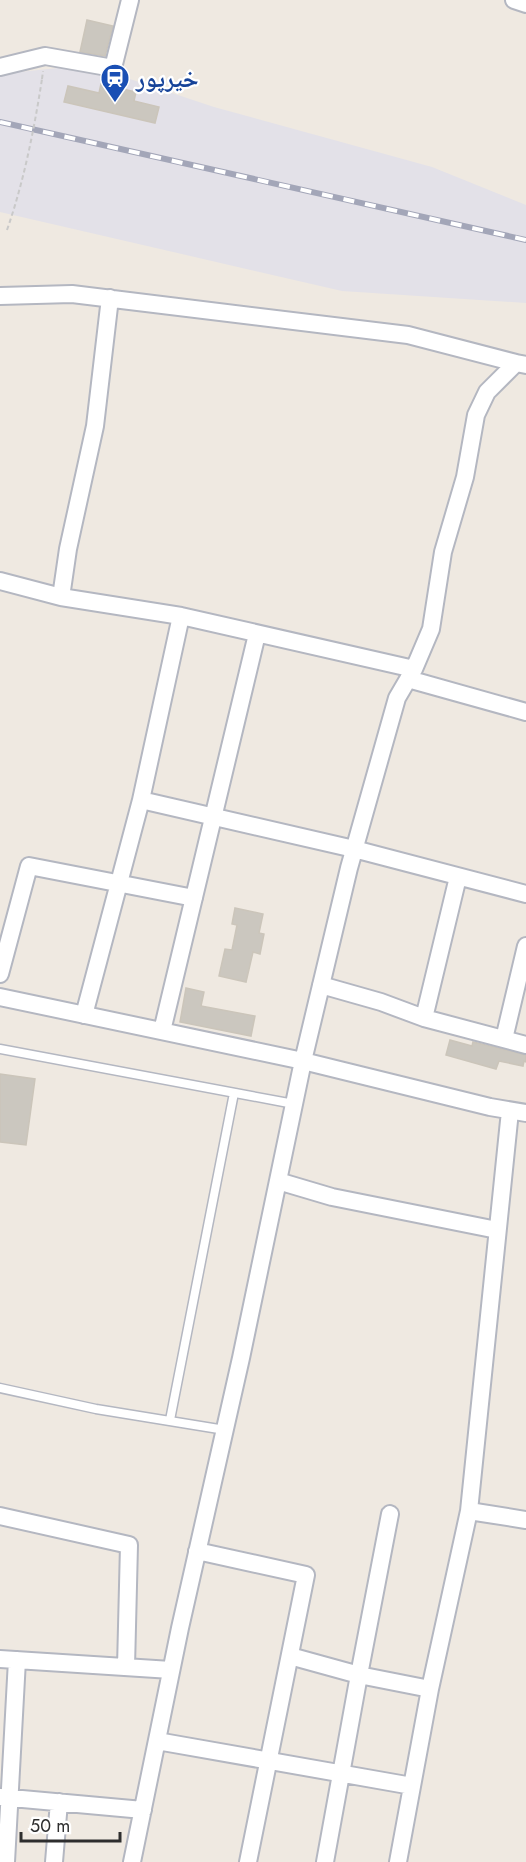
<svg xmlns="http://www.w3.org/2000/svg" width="526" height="1862" viewBox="0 0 526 1862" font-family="Jost,'Noto Naskh Arabic',sans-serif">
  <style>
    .industrial { fill: #e3e1e8 }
    .building { fill: #cbc7bf; stroke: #cbc5ba; stroke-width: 1.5 }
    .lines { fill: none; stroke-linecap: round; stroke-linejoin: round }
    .service-casing { stroke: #b4b7c1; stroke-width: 11 }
    .minor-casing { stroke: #b4b7c1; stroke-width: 20 }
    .path { stroke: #c9c9c9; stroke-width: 2; stroke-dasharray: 4.5 3; stroke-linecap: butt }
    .service { stroke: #fff; stroke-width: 8 }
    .minor { stroke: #fff; stroke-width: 16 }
    .rail-casing { stroke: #a3a6b8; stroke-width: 6 }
    .rail { stroke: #fff; stroke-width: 4; stroke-dasharray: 11; stroke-linecap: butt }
    .path-bridge { stroke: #c9c9c9; stroke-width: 2; stroke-dasharray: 4.5 3; stroke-linecap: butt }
    .labels { text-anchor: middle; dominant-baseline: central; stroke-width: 4.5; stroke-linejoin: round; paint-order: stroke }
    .transit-label { font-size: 24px; font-weight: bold; fill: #164399; stroke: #fff; text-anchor: start }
  </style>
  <rect width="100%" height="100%" fill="#efe9e1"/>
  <path class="industrial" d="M58 68 124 77 214 107 432 167 526 205V303L342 291 0 212V74Z"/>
  <path class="building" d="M87 20 113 26 105 56 80 52Z
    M101 84 136 92 134 101 159 107 155 123 64 102 68 86 99 93Z
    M235 908 263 914 259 933 264 934 260 954 253 952 246 982 219 976 225 949 232 950 237 925 232 924Z
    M186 988 204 992 201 1006 255 1016 251 1036 180 1022Z
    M450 1040 472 1046 473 1042 526 1055V1062L524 1061 523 1066 499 1061 496 1069 446 1055Z
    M0 1074 35 1079 26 1145 0 1142Z"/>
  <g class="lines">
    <g class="service-casing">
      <path id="service" d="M0 1049 294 1104
        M0 1388 96 1409 225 1430
        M170 1420 234 1093"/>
    </g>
    <g class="minor-casing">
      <path id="minor" d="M514 0 526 4
        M0 67 45 56 113 68 130 0
        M0 296 72 294 408 335 516 363
        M110 298 95 426 68 549 61 597 181 616
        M0 581 61 597
        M414 669 181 616 141 800 354 849 526 894
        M408 679 526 712
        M458 877 424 1018 526 1045
        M0 974 29 866 194 898
        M321 985 381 1002 424 1018
        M0 997 303 1061 490 1107 526 1113
        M84 1015 141 800
        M162 1031 257 634
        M504 1039 526 946
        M278 1181 332 1197 497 1230
        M469 1511 510 1111
        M0 1516 129 1545 126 1667
        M197 1551 306 1575 248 1862
        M290 1656 359 1675 390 1514
        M0 1659 171 1670
        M430 1689 469 1511 526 1520
        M157 1741 412 1786
        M0 1797 143 1810
        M6 1862 17 1660
        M54 1862 59 1802
        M132 1862 180 1628 241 1358 303 1061 349 868 397 698 414 669 431 629 443 552 465 477 476 415 487 392 516 363 526 365
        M325 1862 359 1675 430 1689 398 1862"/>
    </g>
    <path class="path" d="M42 79 43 71"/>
    <use href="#service" class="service"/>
    <use href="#minor" class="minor"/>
    <g class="rail-casing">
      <path id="rail" d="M0 122 526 240"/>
    </g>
    <use href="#rail" class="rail"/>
    <path class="path-bridge" d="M7 230C24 181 34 130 42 79"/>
  </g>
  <defs>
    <g id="station-pin" transform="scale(1.5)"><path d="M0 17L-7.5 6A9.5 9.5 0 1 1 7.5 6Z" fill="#1a4fb4" stroke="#fff"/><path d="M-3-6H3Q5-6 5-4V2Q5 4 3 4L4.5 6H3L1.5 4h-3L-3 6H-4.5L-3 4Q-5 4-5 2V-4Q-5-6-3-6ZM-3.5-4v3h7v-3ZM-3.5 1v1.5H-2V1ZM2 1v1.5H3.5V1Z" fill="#fff"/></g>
  </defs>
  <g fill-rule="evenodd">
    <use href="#station-pin" x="115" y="78"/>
  </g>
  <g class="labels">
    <g class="transit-label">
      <text x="136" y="78">خیرپور</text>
    </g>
  </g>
  <path d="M21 1832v9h99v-9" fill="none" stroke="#2e2e2e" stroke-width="3"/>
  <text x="30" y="1832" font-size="18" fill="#2e2e2e" stroke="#ffffff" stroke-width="4.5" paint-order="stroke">50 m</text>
</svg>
